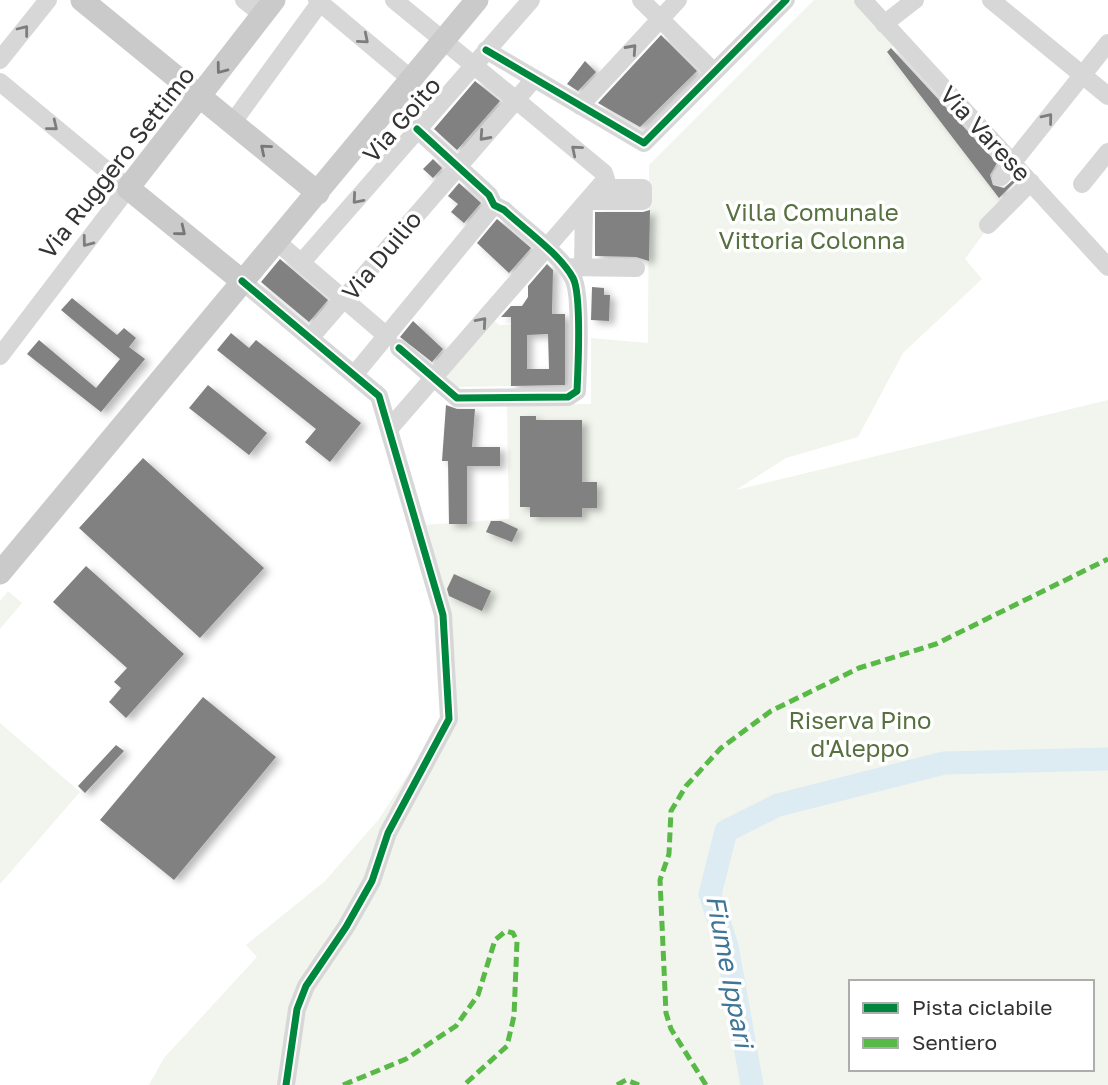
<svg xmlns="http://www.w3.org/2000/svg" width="1108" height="1085" viewBox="0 0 1108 1085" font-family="'Golos Text',sans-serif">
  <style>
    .green { fill: #f1f5ed; fill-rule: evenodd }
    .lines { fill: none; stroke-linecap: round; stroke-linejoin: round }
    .river { stroke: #ddebf3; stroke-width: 23 }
    .building { fill: #818181; fill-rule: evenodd; filter: url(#shadow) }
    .minor { stroke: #d7d7d7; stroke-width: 18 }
    .major { stroke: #cacaca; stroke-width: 23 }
    .quiet { stroke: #58b947; stroke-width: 5; stroke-dasharray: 10 5; stroke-linecap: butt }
    .cycleway-casing { stroke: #fff; stroke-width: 11 }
    .cycleway { stroke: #00873e; stroke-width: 7 }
    .oneway { stroke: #7d7d7d }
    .oneway2 { stroke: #777 }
    .labels { text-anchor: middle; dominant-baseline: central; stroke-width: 7; stroke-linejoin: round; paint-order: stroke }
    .street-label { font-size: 24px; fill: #333; stroke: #fff }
    .park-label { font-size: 24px; fill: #56703f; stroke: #fff }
    .water-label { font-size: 26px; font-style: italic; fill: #3f7597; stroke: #fff }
  </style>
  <defs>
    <filter id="shadow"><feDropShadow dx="5.5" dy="3.5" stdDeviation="3.5" flood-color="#0004"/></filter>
  </defs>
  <rect width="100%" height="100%" fill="#fff"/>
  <path class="green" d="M814 0H853L895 44 887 53 1005 204 965 259 982 279 903 353 858 437 786 458 736 490 1108 400V1085H149L164 1058 257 957 246 945 325 881 379 819 440 725 457 723 451 626 424 525 509 519 507 405 591 404V338L648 343 649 165ZM851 982H1092V1069H851Z
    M493 319 499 325H511V386L456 387 443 376Z
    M8 591 22 603 0 629V601Z
    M0 723 80 792 0 884Z"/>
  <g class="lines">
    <path class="river" d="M752 1085 727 946 710 894 726 831 778 805 944 763 1108 759"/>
  </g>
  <path class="building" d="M661 35 697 71 640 127 598 103Z
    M891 48 997 163 990 175 993 185 1004 188 1013 180 1015 182 999 198 887 52Z
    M585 61 596 72 578 91 567 84Z
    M475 81 500 101 457 150 434 129Z
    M433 159 442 168 433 178 423 169Z
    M459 183 481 203 464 223 451 212 458 204 448 196Z
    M650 210 649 261 636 257 595 256V212H643Z
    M497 219 531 248 509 273 477 243Z
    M280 259 328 300 309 322 261 282Z
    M547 264 553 270 552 314H565V385L511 386V317H501L511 306H522L528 297V286ZM548 334 549 369H527V335Z
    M592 287 604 288V295H610L609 321 591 320Z
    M72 298 117 335 124 328 136 338 129 347 145 359 101 412 27 354 39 340 96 388 120 359 61 310Z
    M413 321 443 349 432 362 400 337Z
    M231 333 249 348 256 340 361 423 330 462 305 442 316 429 217 350Z
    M208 385 267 433 249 455 189 408Z
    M446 405 457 409H475L472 447H500V466H467V524H449L448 461H442Z
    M520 416H536V420H582V482H597V508H582V517H530V507H520Z
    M143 458 264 568 200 638 79 528Z
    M491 521H501L518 529 512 542 486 532Z
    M86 566 184 654 126 718 109 702 121 688 114 682 127 668 53 602Z
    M454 574 491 591 482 611 449 596 447 589Z
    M203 697 276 757 174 880 100 820Z
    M116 745 124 751 85 793 78 786Z"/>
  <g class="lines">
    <path class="minor" d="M244 0 263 15
      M317 0 411 79
      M641 0 714 72
      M863 0 1108 267
      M991 0 1108 96
      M884 24 915 0
      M486 50 644 143 786 0
      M0 60 48 0
      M0 82 128 188 0 356
      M580 106 678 0
      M233 122 322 0
      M1001 177 1108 43
      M1082 184 1108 152
      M587 201H643V188H599
      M988 225 1031 182
      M276 241 388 337
      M301 263 531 0
      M565 267 636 268
      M583 267 584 205
      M242 281 379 396 443 615 449 719 388 833 372 881 346 927 306 986 297 1009 286 1085
      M310 338 516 100 394 0
      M399 348 457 398 568 397 577 391C578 369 582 295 573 278 560 254 524 229 504 210L494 205 489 195 417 129
      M354 375 494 205
      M389 429 606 179 604 173 516 100 534 79"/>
    <path class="major" d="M82 0 318 193
      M242 281 128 188 274 0
      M0 573 477 0"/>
    <path class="quiet" d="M343 1085 406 1059 456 1026 478 995 495 940 506 931 513 933 517 941 514 1016 507 1046 464 1085
      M617 1085 626 1080 639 1085
      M706 1085 671 1029 666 1013 660 880 669 854 671 811 686 786 721 748 771 711 859 668 936 644 1108 559"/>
    <g class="cycleway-casing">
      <path id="cycleway" d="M486 50 644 143 786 0
        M242 281 379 396 443 615 449 719 388 833 372 881 346 927 306 986 297 1009 286 1085
        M399 348 457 398 568 397 577 391C578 369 582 295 573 278 560 254 524 229 504 210L494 205 489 195 417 129"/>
    </g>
    <use href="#cycleway" class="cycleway"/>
  </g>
  <defs><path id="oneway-chevron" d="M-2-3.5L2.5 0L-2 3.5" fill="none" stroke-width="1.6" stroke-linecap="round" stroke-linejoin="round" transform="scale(1.75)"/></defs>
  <g class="oneway">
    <use href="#oneway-chevron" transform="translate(24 30) rotate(-52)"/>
    <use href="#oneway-chevron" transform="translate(364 39) rotate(40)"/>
    <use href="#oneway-chevron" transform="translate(632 49) rotate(-48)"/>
    <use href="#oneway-chevron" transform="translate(1048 118) rotate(-51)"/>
    <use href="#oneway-chevron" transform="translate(53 126) rotate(39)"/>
    <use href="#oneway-chevron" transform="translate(484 136) rotate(132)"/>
    <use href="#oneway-chevron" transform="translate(576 150) rotate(-140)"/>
    <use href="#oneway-chevron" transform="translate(357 199) rotate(131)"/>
    <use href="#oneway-chevron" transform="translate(87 242) rotate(127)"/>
    <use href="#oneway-chevron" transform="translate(482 322) rotate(-49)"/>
  </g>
  <g class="oneway2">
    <use href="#oneway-chevron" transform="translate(221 69) rotate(127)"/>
    <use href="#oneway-chevron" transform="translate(265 149) rotate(-140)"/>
    <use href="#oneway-chevron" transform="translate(181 231) rotate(39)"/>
  </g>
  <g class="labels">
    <g class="street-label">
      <text transform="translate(401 119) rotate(-49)">Via Goito</text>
      <text transform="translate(986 133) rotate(47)">Via Varese</text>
      <text transform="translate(116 162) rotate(-52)">Via Ruggero Settimo</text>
      <text transform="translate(381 255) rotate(-50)">Via Duilio</text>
    </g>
    <g class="park-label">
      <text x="812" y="211">Villa Comunale<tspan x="812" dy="28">Vittoria Colonna</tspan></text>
      <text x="860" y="719">Riserva Pino<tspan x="860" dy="28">d'Aleppo</tspan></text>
    </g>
    <g class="water-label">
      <text transform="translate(730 971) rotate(79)">Fiume Ippari</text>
    </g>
  </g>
  <rect x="849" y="980" width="245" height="91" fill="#ffffff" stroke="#adadad" stroke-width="2"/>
  <rect x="863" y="1003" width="35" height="10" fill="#00873e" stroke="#adadad" stroke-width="2"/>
  <text x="912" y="1015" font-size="21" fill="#333333">Pista ciclabile</text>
  <rect x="863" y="1038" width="35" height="10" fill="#58b947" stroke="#adadad" stroke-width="2"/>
  <text x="912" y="1050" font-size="21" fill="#333333">Sentiero</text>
</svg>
